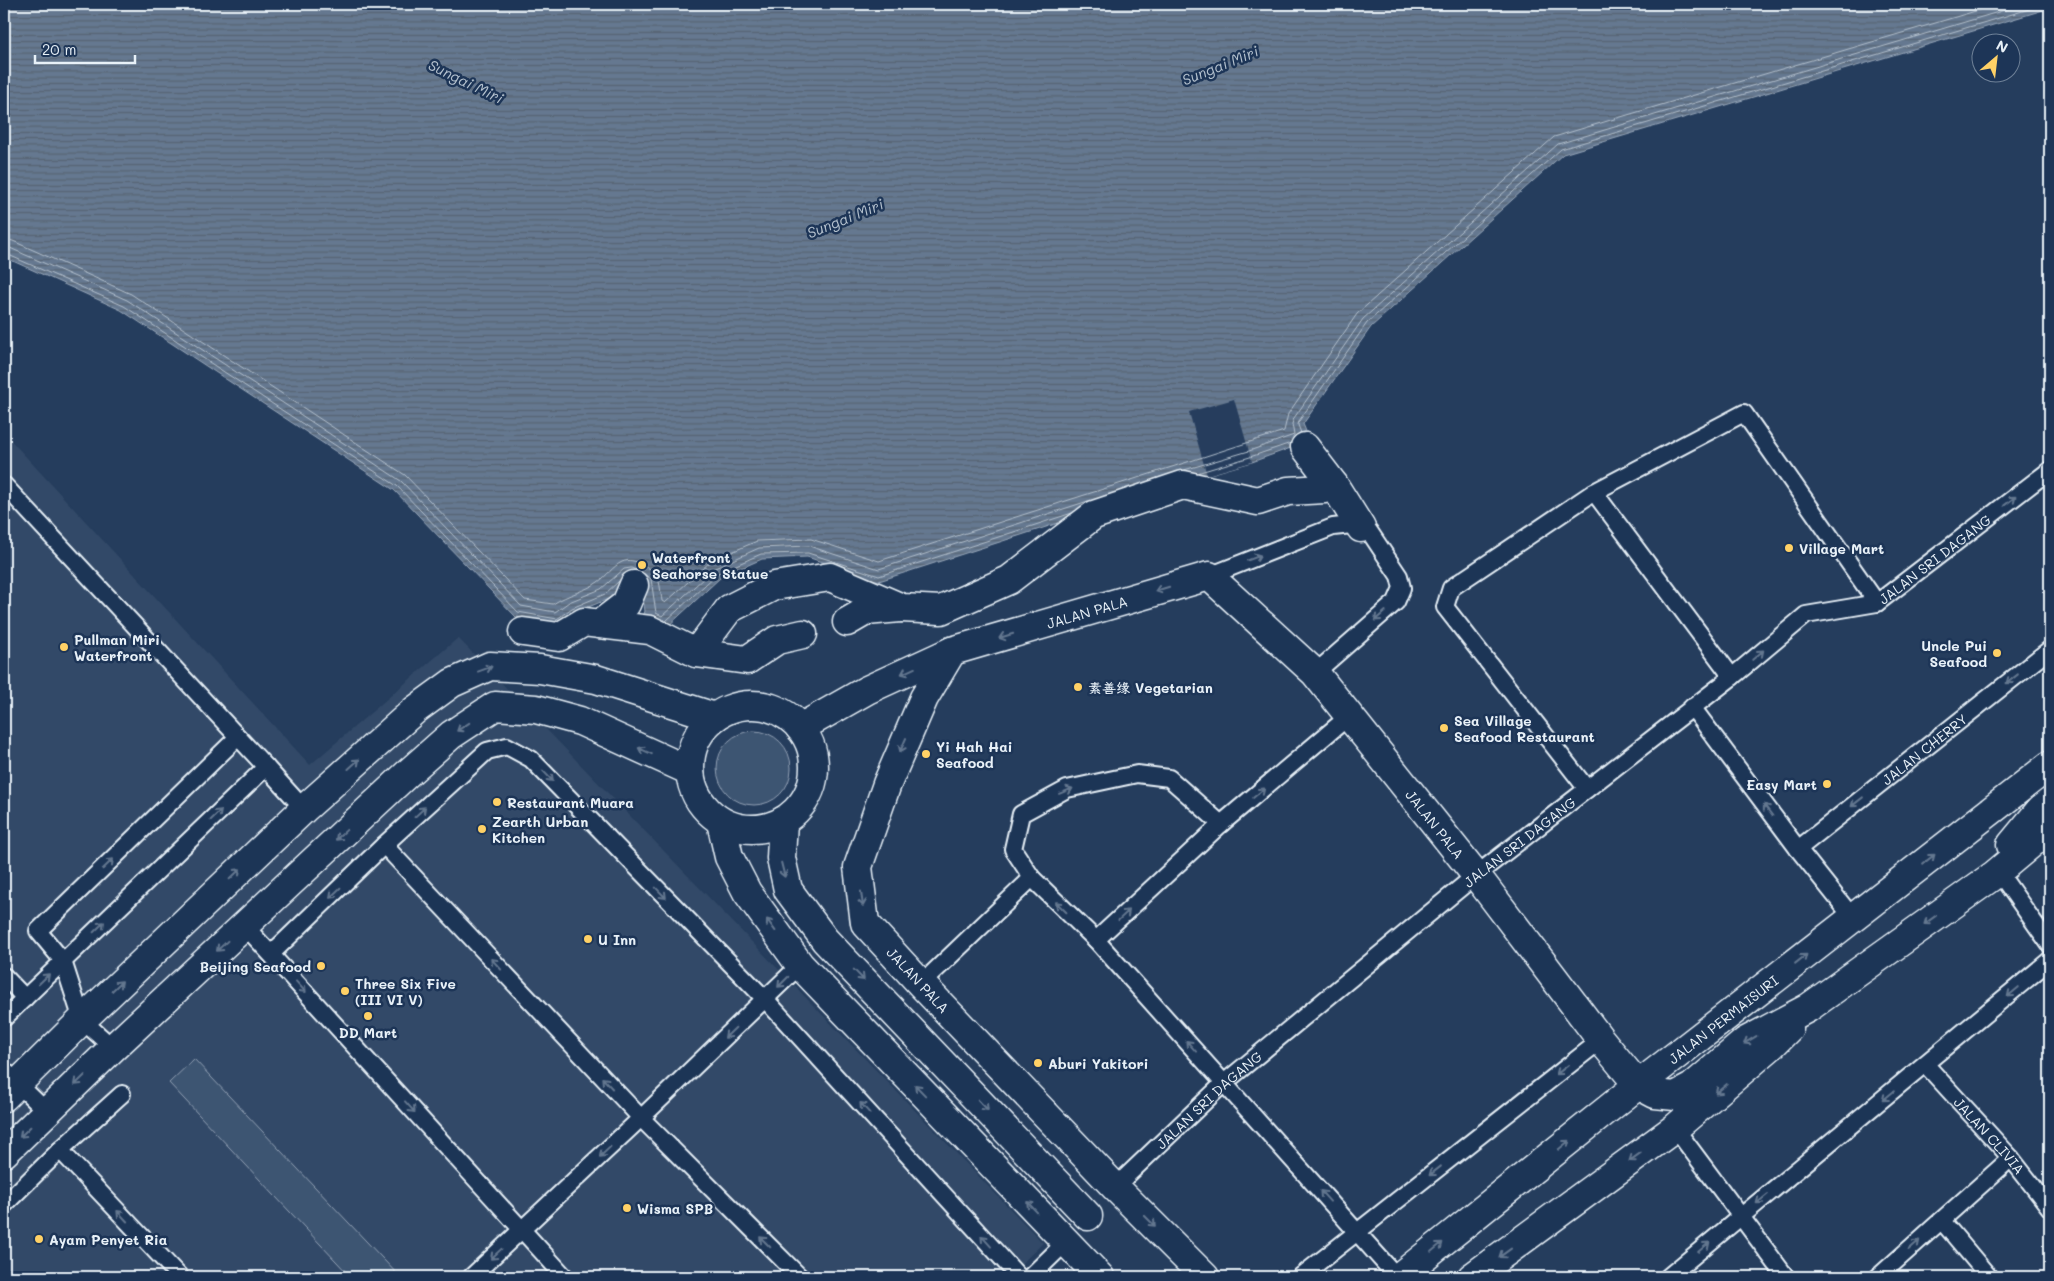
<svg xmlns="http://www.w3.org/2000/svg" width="2054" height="1281" viewBox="0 0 2054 1281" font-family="Mali,'LXGW WenKai TC',sans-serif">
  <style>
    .built { fill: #334a68 }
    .green { fill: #3e5472; stroke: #93a2b5 }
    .water { fill: url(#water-rules); stroke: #99a8ba }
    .pier { fill: #253d5d }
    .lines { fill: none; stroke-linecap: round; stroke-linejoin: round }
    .shore { stroke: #b4c1ce; stroke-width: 1 }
    .lane-casing { stroke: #e8f1f8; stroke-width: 20 }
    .street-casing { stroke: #e8f1f8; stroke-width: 31 }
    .secondary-casing { stroke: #e8f1f8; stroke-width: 31 }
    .lane { stroke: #1d3557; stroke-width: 16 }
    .street { stroke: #1d3557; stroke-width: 28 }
    .secondary { stroke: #1d3557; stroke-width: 28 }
    .oneway { stroke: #64778f }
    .poi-dot { fill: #ffd166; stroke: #1d3557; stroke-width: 2 }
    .labels { text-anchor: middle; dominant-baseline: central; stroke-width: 5; stroke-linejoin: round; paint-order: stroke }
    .poi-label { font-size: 14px; font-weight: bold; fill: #e8f1f8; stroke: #1d3557; text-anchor: start }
    .street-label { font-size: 14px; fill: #e8f1f8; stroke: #1d3557 }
    .water-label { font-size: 15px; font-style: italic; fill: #b4c1ce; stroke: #1d3557 }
  </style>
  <defs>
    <pattern id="water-rules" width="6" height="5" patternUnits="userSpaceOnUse" patternTransform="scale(1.25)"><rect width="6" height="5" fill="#657890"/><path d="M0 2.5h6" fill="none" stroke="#576270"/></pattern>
  </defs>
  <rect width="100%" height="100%" fill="#253d5d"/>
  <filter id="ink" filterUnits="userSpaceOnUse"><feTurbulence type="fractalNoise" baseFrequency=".02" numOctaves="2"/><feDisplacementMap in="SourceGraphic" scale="10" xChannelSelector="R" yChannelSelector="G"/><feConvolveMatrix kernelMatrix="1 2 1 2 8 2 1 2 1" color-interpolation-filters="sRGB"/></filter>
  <g filter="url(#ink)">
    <path class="built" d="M4 433 310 765 458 638 1043 1243 1007 1277H4Z"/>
    <path class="green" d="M717 768a37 37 0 1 1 74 0a37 37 0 1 1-74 0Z
      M194 1059 400 1277H351L169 1083Z"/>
    <path class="water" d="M4 4H2050V8L1563 154 1371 327 1303 424 1310 441 1252 462 1207 475 879 581 807 557 762 559 721 577 666 628 640 624 645 611 641 585 630 579 608 599 574 613 558 624 516 617 394 490 121 310 4 257Z"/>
    <path class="pier" d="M1234 399 1252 462 1207 475 1189 412Z"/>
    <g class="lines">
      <path class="shore" d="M4 239 13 241 131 294 405 475 525 600 553 604C568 594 586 591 598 582 607 576 613 566 622 562 629 559 635 561 641 564 661 573 659 581 662 601L665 603 711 561 757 541 811 539 879 561 1284 431 1288 414 1357 314 1554 137 1999 4
        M4 247 10 248 127 300 401 481 521 606 555 612 569 602 601 589 624 569 631 568 639 571
        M4 253 124 306 397 486 518 612 557 619 572 608 605 594 619 581
        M1301 433 1298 425 1299 421 1367 323 1561 149 2046 4
        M1184 470 1249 451 1294 435 1292 424 1294 418 1363 319 1558 144 2025 4
        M1197 473 1250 457 1291 443
        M640 571 651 579 656 613 662 616 715 568 759 548 809 546 879 569 1088 501
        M666 621 718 573 761 554 808 553 879 576 1072 513"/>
      <g class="lane-casing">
        <g id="lane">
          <path d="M4 485 266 767"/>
          <path d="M1594 492 1732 677"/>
          <path d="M1209 576 1333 527 1352 525 1369 531 1399 576 1402 588 1396 602 1315 673"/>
          <path d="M1692 707 1798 849 1853 918"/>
          <path d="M1349 716 1221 824 1096 940 1397 1277"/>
          <path d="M1587 789 1445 607 1451 588 1594 492 1744 413 1877 603"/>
          <path d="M384 845 487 751 507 746 531 759 765 999 1019 1277"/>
          <path id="s1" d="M1798 849 2050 649"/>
          <path d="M1998 871 2050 945"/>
          <path d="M244 925 565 1277"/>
          <path d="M1096 940 1032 878 1013 849 1021 814 1067 789 1137 774 1169 778 1221 824"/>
          <path d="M271 954 384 845 641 1118 800 1277"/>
          <path d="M4 976 25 998"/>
          <path d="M921 984 1032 878"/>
          <path d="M4 1018 266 767 304 809"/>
          <path d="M113 1048 82 1020 63 961 38 931 238 737"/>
          <path id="s2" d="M1926 1065 2011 1158 2050 1208"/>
          <path d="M4 1070 47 1112"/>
          <path d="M1675 1128 1786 1277"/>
          <path d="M60 1150 122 1094"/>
          <path id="s3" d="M1115 1187 1224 1083 1476 875 1732 677 1806 615 1877 603 2050 470"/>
          <path d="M4 1205 60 1150 180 1277"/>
          <path d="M1942 1221 1989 1277"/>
          <path d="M471 1277 641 1118 800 965"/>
          <path d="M1030 1277 1066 1242"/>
          <path d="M1300 1277 1601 1040"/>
          <path d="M1668 1277 2050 960"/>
          <path d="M1878 1277 2011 1158"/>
        </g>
      </g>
      <g class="street-casing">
        <g id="street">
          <path d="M1305 447 1334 485 1361 528"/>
          <path d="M847 622 866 611 900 608"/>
          <path d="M600 624 626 604 634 585"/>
          <path d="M523 632 559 637 584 622 600 624 650 630 696 653 729 609 774 586 830 577 902 608 941 610 1009 580 1094 515 1183 485 1258 501 1288 491 1325 489 1334 485"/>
          <path d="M696 653 747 660 777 640 803 634"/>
          <circle cx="752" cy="767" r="62"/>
          <path d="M800 728 867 690 952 651"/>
          <path d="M783 821 781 858 788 890 825 940 1088 1216"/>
          <path d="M721 822 729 857 747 892 800 965 1100 1277"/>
          <path d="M4 1097 82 1020 304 809 415 710 452 683 490 666 540 669 596 679 715 717"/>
          <path d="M4 1153 113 1048 407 774 451 735 495 706 536 709 580 721 690 771"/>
          <path id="s4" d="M1205 1277 1115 1187 921 984 865 923 858 867 887 784 924 698 952 651 1209 576 1315 673 1476 875 1601 1040 1638 1085"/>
        </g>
      </g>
      <g class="secondary-casing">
        <g id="secondary">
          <path d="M2011 845 2040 810 2050 802"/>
          <path d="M1638 1085 1655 1094 1675 1096 1692 1087 1746 1041 1808 1008 1994 875 2050 828"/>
          <path id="s5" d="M1399 1277 1638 1085 2050 765"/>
          <path d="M1472 1277 1675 1128 1770 1047 1789 1028"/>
        </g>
      </g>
      <use href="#lane" class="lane"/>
      <use href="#street" class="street"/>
      <use href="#secondary" class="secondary"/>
    </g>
    <defs><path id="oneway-shaft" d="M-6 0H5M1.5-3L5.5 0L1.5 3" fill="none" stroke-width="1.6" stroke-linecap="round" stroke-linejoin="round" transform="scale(1.25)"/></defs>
    <g class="oneway">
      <use href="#oneway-shaft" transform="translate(2010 501) rotate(-38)"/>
      <use href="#oneway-shaft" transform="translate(1254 558) rotate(-21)"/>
      <use href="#oneway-shaft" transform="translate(1162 589) rotate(163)"/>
      <use href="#oneway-shaft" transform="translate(1380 616) rotate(139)"/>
      <use href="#oneway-shaft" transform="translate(1006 636) rotate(163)"/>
      <use href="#oneway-shaft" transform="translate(1758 655) rotate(-40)"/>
      <use href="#oneway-shaft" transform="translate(485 669) rotate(-20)"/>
      <use href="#oneway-shaft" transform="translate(908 671) rotate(156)"/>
      <use href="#oneway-shaft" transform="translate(2012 679) rotate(142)"/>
      <use href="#oneway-shaft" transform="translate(463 727) rotate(147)"/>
      <use href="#oneway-shaft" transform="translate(903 745) rotate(114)"/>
      <use href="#oneway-shaft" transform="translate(645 751) rotate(-155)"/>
      <use href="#oneway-shaft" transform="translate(354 764) rotate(-42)"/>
      <use href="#oneway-shaft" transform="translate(548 776) rotate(46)"/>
      <use href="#oneway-shaft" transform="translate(1066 791) rotate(-22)"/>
      <use href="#oneway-shaft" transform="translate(1259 793) rotate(-40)"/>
      <use href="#oneway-shaft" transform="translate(1857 802) rotate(142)"/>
      <use href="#oneway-shaft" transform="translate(1768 810) rotate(-127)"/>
      <use href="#oneway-shaft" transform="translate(420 812) rotate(-43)"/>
      <use href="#oneway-shaft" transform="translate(216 815) rotate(-44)"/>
      <use href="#oneway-shaft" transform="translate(341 835) rotate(137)"/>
      <use href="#oneway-shaft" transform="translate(1929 859) rotate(-38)"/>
      <use href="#oneway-shaft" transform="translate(108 864) rotate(-44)"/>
      <use href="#oneway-shaft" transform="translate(783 870) rotate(76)"/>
      <use href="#oneway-shaft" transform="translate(235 874) rotate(-44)"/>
      <use href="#oneway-shaft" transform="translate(335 893) rotate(136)"/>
      <use href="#oneway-shaft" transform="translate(661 893) rotate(46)"/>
      <use href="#oneway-shaft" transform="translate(862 899) rotate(82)"/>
      <use href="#oneway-shaft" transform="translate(1061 907) rotate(-136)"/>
      <use href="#oneway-shaft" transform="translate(1124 915) rotate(-43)"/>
      <use href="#oneway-shaft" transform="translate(1930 920) rotate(144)"/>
      <use href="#oneway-shaft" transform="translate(771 925) rotate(-126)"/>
      <use href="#oneway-shaft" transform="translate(99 927) rotate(-44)"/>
      <use href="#oneway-shaft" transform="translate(222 946) rotate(137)"/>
      <use href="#oneway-shaft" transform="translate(1801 959) rotate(-38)"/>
      <use href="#oneway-shaft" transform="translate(496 964) rotate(-133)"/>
      <use href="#oneway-shaft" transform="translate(859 975) rotate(46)"/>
      <use href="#oneway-shaft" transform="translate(44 979) rotate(-44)"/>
      <use href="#oneway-shaft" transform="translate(783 982) rotate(135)"/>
      <use href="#oneway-shaft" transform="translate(117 986) rotate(-44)"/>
      <use href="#oneway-shaft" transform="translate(301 987) rotate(48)"/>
      <use href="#oneway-shaft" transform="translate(2013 992) rotate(140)"/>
      <use href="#oneway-shaft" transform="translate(730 1033) rotate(136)"/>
      <use href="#oneway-shaft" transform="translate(1750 1040) rotate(149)"/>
      <use href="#oneway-shaft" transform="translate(1191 1046) rotate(-132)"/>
      <use href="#oneway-shaft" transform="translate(1562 1070) rotate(142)"/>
      <use href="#oneway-shaft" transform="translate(80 1080) rotate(136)"/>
      <use href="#oneway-shaft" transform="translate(607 1083) rotate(-133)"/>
      <use href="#oneway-shaft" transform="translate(1721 1089) rotate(140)"/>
      <use href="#oneway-shaft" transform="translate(920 1090) rotate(-134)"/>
      <use href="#oneway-shaft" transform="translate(1888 1096) rotate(141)"/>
      <use href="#oneway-shaft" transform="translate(983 1105) rotate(46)"/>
      <use href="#oneway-shaft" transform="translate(410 1107) rotate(48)"/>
      <use href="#oneway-shaft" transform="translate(865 1108) rotate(-132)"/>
      <use href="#oneway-shaft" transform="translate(25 1132) rotate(136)"/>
      <use href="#oneway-shaft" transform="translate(1564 1145) rotate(-39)"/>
      <use href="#oneway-shaft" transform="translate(605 1152) rotate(137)"/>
      <use href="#oneway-shaft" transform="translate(1635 1157) rotate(144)"/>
      <use href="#oneway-shaft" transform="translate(1435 1171) rotate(142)"/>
      <use href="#oneway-shaft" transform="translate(1325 1196) rotate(-132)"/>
      <use href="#oneway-shaft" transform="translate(1762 1199) rotate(141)"/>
      <use href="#oneway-shaft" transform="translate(1032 1207) rotate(-134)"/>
      <use href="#oneway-shaft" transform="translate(122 1216) rotate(-133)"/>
      <use href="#oneway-shaft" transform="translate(1150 1221) rotate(45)"/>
      <use href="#oneway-shaft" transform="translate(986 1241) rotate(-132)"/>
      <use href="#oneway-shaft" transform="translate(765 1242) rotate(-135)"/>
      <use href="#oneway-shaft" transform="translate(1914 1245) rotate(-41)"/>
      <use href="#oneway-shaft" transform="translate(1437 1247) rotate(-39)"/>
      <use href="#oneway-shaft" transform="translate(1704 1247) rotate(-40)"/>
      <use href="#oneway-shaft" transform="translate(1505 1253) rotate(144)"/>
      <use href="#oneway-shaft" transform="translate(496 1254) rotate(137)"/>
    </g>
  </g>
  <g class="poi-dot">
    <circle cx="1789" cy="548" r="5"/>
    <circle cx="642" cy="565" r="5"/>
    <circle cx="64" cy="647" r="5"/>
    <circle cx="1997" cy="653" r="5"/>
    <circle cx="1078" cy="687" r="5"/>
    <circle cx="1444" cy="728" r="5"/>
    <circle cx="926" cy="754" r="5"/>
    <circle cx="1827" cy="784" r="5"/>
    <circle cx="497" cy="802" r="5"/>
    <circle cx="482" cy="829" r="5"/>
    <circle cx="588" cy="939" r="5"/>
    <circle cx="321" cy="966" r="5"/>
    <circle cx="345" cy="991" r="5"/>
    <circle cx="368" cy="1016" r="5"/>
    <circle cx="1038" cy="1063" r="5"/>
    <circle cx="627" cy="1208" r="5"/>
    <circle cx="39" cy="1239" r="5"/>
  </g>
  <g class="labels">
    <g class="poi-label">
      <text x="1799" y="548">Village Mart</text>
      <text x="652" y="557">Waterfront<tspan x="652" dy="16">Seahorse Statue</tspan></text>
      <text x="74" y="639">Pullman Miri<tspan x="74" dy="16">Waterfront</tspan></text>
      <text x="1987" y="645" text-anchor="end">Uncle Pui<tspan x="1987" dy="16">Seafood</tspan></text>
      <text x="1088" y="687">素善缘 Vegetarian</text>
      <text x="1454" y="720">Sea Village<tspan x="1454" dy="16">Seafood Restaurant</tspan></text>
      <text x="936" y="746">Yi Hah Hai<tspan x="936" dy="16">Seafood</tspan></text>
      <text x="1817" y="784" text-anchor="end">Easy Mart</text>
      <text x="507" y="802">Restaurant Muara</text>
      <text x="492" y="821">Zearth Urban<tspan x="492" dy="16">Kitchen</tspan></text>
      <text x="598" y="939">U Inn</text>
      <text x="311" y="966" text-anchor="end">Beijing Seafood</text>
      <text x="355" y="983">Three Six Five<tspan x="355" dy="16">(III VI V)</tspan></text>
      <text x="368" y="1032" text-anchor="middle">DD Mart</text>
      <text x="1048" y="1063">Aburi Yakitori</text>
      <text x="637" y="1208">Wisma SPB</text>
      <text x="49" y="1239">Ayam Penyet Ria</text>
    </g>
    <g class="street-label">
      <text stroke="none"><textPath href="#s3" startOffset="1042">JALAN SRI DAGANG</textPath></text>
      <text stroke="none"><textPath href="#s4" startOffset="924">JALAN PALA</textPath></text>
      <text stroke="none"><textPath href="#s1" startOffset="161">JALAN CHERRY</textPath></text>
      <text stroke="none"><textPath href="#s4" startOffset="1388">JALAN PALA</textPath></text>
      <text stroke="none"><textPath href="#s3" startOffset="532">JALAN SRI DAGANG</textPath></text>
      <text transform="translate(918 980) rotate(47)">JALAN PALA</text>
      <text stroke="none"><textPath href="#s5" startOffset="414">JALAN PERMAISURI</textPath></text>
      <text stroke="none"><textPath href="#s3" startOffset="128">JALAN SRI DAGANG</textPath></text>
      <text stroke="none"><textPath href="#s2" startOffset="95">JALAN CLIVIA</textPath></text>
    </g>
    <g class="water-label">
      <text transform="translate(1220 65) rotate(-22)">Sungai Miri</text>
      <text transform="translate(466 81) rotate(26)">Sungai Miri</text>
      <text transform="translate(845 218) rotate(-22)">Sungai Miri</text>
    </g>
  </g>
  <rect width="2054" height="1281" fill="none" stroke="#1d3557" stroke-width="20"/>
  <rect x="10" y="10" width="2034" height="1261" fill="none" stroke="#e8f1f8" stroke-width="2" filter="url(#ink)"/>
  <g transform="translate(1996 58) rotate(28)"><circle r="24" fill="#1d3557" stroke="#6e8097"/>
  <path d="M0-4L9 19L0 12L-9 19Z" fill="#ffd166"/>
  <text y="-8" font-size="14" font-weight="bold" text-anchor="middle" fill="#e8f1f8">N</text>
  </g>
  <path d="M35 55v8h100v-8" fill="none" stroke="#e8f1f8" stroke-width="2.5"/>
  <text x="42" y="55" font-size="15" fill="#e8f1f8" stroke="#1d3557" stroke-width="4" paint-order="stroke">20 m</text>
</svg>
